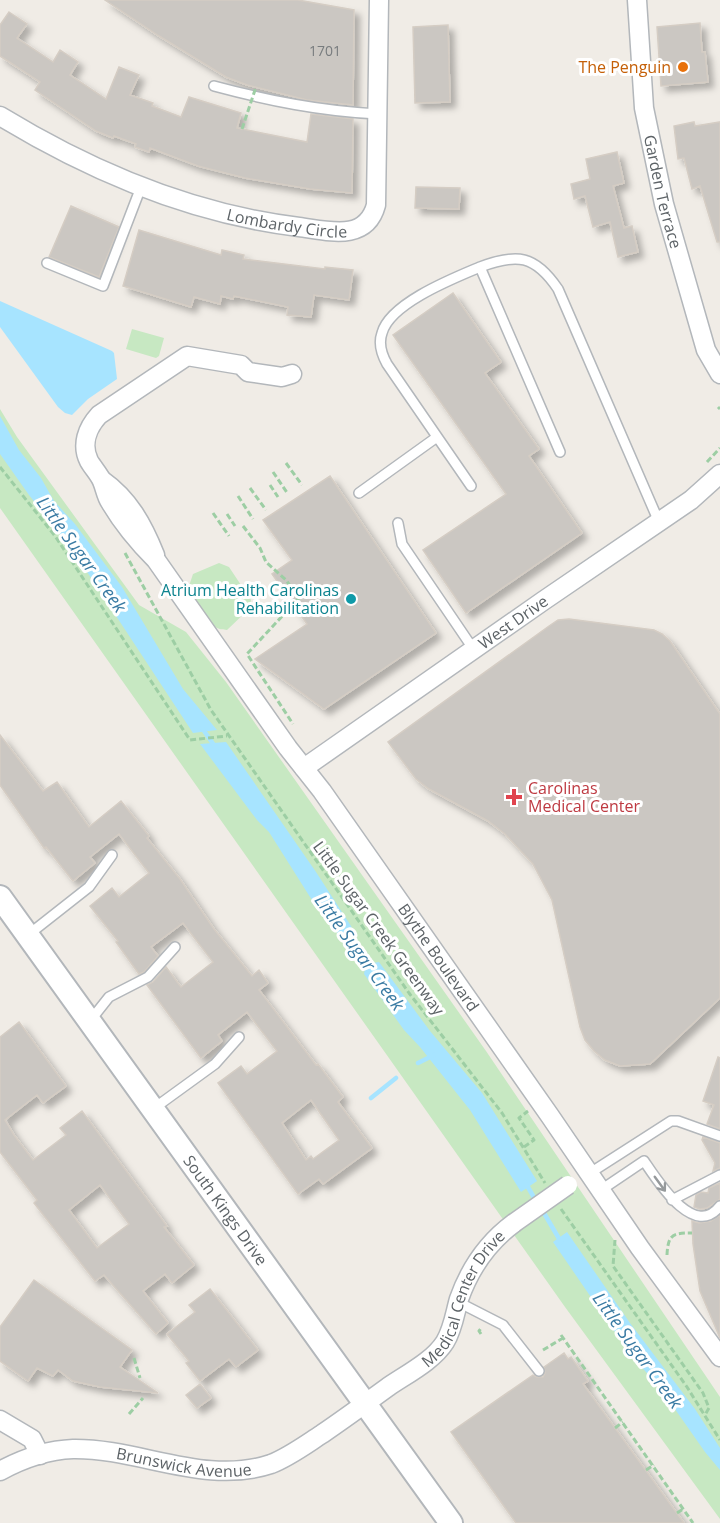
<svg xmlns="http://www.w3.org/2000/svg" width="720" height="1523" viewBox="0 0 720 1523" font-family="'Open Sans',sans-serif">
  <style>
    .green { fill: #c7e8c2 }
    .water { fill: #a7e4ff }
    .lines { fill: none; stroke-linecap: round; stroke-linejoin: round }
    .stream { stroke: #a7e4ff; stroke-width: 4.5 }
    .building { fill: #cbc7c2; stroke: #d5cdc4; stroke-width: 1.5; fill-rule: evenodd; filter: url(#shadow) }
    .service-casing { stroke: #b3b7bb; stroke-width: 12 }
    .minor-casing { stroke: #b3b7bb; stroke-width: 21 }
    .tertiary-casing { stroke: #b3b7bb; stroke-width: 26 }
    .path { stroke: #9dcea4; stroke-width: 3; stroke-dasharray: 6 3; stroke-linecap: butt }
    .service { stroke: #fff; stroke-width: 9 }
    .minor { stroke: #fff; stroke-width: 18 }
    .tertiary { stroke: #fff; stroke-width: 22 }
    .minor-bridge-casing { stroke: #b3b7bb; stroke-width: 21; stroke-linecap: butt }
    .path-bridge { stroke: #9dcea4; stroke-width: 3; stroke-dasharray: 6 3; stroke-linecap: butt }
    .minor-bridge { stroke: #fff; stroke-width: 18 }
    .oneway { stroke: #969a9c }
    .food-dot { fill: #e8710a; stroke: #fff; stroke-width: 2 }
    .culture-dot { fill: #0f9aa8; stroke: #fff; stroke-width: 2 }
    .health-dot { fill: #e0444e; stroke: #fff; stroke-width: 2 }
    .labels { text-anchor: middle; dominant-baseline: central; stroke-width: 6; stroke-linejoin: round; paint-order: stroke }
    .number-label { font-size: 14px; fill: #787c7e }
    .food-label { font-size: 16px; fill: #c56008; stroke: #fff; text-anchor: end }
    .street-label { font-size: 16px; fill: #5d6367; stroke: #fff }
    .culture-label { font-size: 16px; fill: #0d838f; stroke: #fff; text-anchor: end }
    .health-label { font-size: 16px; fill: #be3a42; stroke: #fff; text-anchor: start }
    .water-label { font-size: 18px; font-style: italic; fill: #3a7ba3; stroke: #fff }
  </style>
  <defs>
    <filter id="shadow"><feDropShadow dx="5.5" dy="5.5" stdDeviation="3" flood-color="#0004"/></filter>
  </defs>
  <rect width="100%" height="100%" fill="#f0ece6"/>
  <path class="green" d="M132 329 164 338 159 356 156 358 126 349Z
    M0 409 17 437 139 605 186 632 226 682 486 1051 720 1397V1519L565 1307 0 508Z
    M219 563 229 567 251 600 249 609 227 630C223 629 221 630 217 628 208 622 192 596 189 586L193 574Z"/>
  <path class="water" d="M0 301 112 351 114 353 117 379 88 399 72 415 65 413 58 407 0 327Z
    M0 416 19 450 41 478 54 501 75 524 122 587 183 689 217 730 193 733 74 552 29 495 0 454Z
    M226 742 316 872 351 926 357 942 373 963 379 962 430 1031 482 1093 537 1181 521 1192 470 1110 420 1047 404 1030 364 974 365 969 310 897 269 832 257 820 200 744Z
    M567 1232 630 1323 695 1409 720 1448V1470L705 1452 663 1392 628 1351 553 1242Z"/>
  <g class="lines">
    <path class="stream" d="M202 728 216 748
      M418 1063 434 1055
      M371 1098 396 1078
      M525 1182 536 1201
      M541 1208 561 1242"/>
  </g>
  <path class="building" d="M105 0H298L354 10 353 105 307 100 247 85 226 77 159 36Z
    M9 12 27 24 17 38 53 62 60 50 78 62 70 75 106 99 119 67 139 75 130 95 153 103 152 106 181 117 189 97 241 113 237 128 307 142 311 114 353 119 352 193 310 189 245 178 198 166 150 148 149 152 135 147 136 144 114 136 113 138 96 131 35 90 40 82 0 56V25Z
    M700 23 702 52H705L708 82 661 86 657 27Z
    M448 25 450 102 415 103 413 27Z
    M694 122 695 126 720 122V242H717L700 186 692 189 684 158 678 159 674 126Z
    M617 152 624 183 613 186 624 228 632 226 638 252 618 257 610 222 593 227 585 196 574 199 571 184 590 179 586 159Z
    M416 187 460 188 459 209 415 208Z
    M71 206 119 227 99 277 49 257Z
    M139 230 221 255 222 250 244 255 243 259 325 269V267L353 270 349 300 314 295 311 317 287 315 288 307 234 296 233 299 221 296 220 304 194 297 191 307 123 286Z
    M453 293 501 362 485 373 539 449 529 456 582 533 466 613 423 550 506 494 393 335Z
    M330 476 436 633 324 709 255 659 307 624 272 574 292 560 263 520Z
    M569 619 654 630 662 634 670 641 720 714V998L650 1064 620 1066 605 1060 594 1051 585 1040 580 1027 552 900 533 864 505 834 488 821 429 789 416 779 388 742 549 626 558 620Z
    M0 735 43 791 57 782 89 827 121 801 149 836 147 838 180 879 214 929 252 976 259 970 268 983 259 990 316 1065 318 1064 343 1097 338 1102 372 1148 323 1184 319 1179 298 1194 218 1083 241 1066 247 1074 277 1051 247 1012 218 1035 222 1041 201 1058 147 985 153 982 166 967 181 987 213 962 183 923 151 947 158 956 144 972 139 974 116 942 118 941 90 906 112 888 119 897 149 873 119 834 90 857 95 863 73 881 46 847 44 848 0 785ZM311 1100 339 1140 313 1159 311 1156 306 1160 282 1123Z
    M19 1022 66 1086 43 1103 37 1095 5 1120 14 1135 33 1160 66 1135 60 1128 82 1111 167 1226 164 1227 194 1265 172 1283 165 1274 143 1291 168 1323 156 1334 104 1275 95 1281 34 1203 37 1200 0 1152V1037ZM100 1185 129 1224 97 1248 69 1210Z
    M718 1057 720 1058V1129L707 1124 714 1105 703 1101Z
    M703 1137 720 1143V1168L713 1171 715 1163 702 1140Z
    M720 1183V1199L707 1208 700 1209 694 1207 696 1195 701 1192 708 1193 709 1188Z
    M720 1215V1338L700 1291 693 1244 692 1221 699 1223 711 1221Z
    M34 1280 132 1350 120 1367 158 1393 100 1387 73 1381 58 1370 53 1376 37 1368 28 1381 0 1361V1327Z
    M210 1289 258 1350 236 1367 229 1359 200 1381 186 1363 189 1361 167 1334 195 1312 189 1305Z
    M564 1353 568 1359 571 1357 588 1381 583 1384 684 1523H516L451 1432 533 1375 537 1377H543L545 1373 544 1367Z
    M200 1384 211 1398 197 1408 186 1395Z"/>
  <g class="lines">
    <g class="service-casing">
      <path id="service" d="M214 86C270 101 320 111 378 114
        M47 263 103 286 141 187
        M480 267C517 253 535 255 558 289L659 522
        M471 486 387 364C382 355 378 344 382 333 390 303 454 278 480 267L560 452
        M359 493 437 437
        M398 523 402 544 474 650
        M28 935 89 887 112 855
        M90 1021 109 997 148 977 175 947
        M153 1109 215 1064 239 1037
        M590 1173 671 1121H678L720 1136
        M601 1190 644 1161C657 1180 694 1240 720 1206
        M672 1200 720 1175
        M458 1302 503 1325 539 1371"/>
    </g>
    <g class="minor-casing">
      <g id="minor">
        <path id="s1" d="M637 0 644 108 664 204 706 350 720 374"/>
        <path id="s2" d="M0 116C92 172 191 214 299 227 329 231 366 242 376 205L379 0"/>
        <path id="s3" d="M292 374 282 377 248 372 241 365 187 356 99 415C87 428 81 445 89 461 93 468 99 474 102 481 105 488 106 496 110 502 123 524 138 542 156 560L288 748 322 791 550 1116 640 1248 720 1357"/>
        <path d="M102 480C129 499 143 525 155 555"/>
        <path id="s4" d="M304 768 543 601 691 500 720 474"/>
        <path d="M0 1420 32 1439 40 1455"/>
        <path id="s5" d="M0 1471C22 1459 48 1450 73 1449 139 1448 205 1486 271 1464 289 1457 305 1445 322 1434 344 1419 366 1403 388 1387 407 1374 433 1361 445 1342 453 1329 455 1313 459 1299 470 1268 487 1243 514 1223"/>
      </g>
    </g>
    <g class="tertiary-casing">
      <g id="tertiary">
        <path id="s6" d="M0 897 451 1523"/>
      </g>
    </g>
    <path class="path" d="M718 407 720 409
      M707 462 720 448
      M286 463 302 485
      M0 467 55 536 190 740 227 736
      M273 472 288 494
      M270 485 278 497
      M250 488 266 510
      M238 496 253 519
      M213 513 229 536
      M227 514 235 526
      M243 526 260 548 266 562 286 580 299 598 247 654 293 724
      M125 553 211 710 409 993 502 1113 545 1183
      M524 1147 534 1140 519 1118 528 1111
      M561 1209 687 1387 720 1440
      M615 1240 613 1266 703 1393 709 1408 705 1415
      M667 1255C668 1234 673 1233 692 1233
      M481 1334 479 1331 482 1327
      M561 1335 693 1523
      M543 1350 563 1338
      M134 1358 140 1378
      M129 1414 143 1398
      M615 1428 623 1422
      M646 1470 654 1465
      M677 1513 683 1509"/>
    <use href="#service" class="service"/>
    <use href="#minor" class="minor"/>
    <use href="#tertiary" class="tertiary"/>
    <g class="minor-bridge-casing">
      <path id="minor-bridge" d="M514 1223 568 1185"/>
    </g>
    <path class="path-bridge" d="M242 129 256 87"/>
    <use href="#minor-bridge" class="minor-bridge"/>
  </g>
  <defs><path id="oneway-shaft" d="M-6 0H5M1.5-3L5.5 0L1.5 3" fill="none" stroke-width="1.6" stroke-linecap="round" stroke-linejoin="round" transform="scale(1.5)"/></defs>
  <use class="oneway" href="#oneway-shaft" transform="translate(660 1184) rotate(54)"/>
  <circle class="food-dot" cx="683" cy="67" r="6"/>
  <circle class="culture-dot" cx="351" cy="599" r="6"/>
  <path class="health-dot" d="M511 788h6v6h6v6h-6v6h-6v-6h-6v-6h6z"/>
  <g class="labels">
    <g class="number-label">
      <text x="325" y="50">1701</text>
    </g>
    <g class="food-label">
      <text x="671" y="67">The Penguin</text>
    </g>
    <g class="street-label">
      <text stroke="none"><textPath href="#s1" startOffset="194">Garden Terrace</textPath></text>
      <text stroke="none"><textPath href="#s2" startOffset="309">Lombardy Circle</textPath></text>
      <text stroke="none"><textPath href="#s4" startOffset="255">West Drive</textPath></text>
      <text transform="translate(379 928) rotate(54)">Little Sugar Creek Greenway</text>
      <text stroke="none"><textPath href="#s3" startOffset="874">Blythe Boulevard</textPath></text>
      <text stroke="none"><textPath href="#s6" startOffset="386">South Kings Drive</textPath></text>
      <text stroke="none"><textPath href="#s5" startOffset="538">Medical Center Drive</textPath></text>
      <text stroke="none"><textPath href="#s5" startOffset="189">Brunswick Avenue</textPath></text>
    </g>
    <g class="culture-label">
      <text x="339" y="590">Atrium Health Carolinas<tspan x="339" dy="18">Rehabilitation</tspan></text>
    </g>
    <g class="health-label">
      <text x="528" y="788">Carolinas<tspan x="528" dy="18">Medical Center</tspan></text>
    </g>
    <g class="water-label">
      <text transform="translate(82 554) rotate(54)">Little Sugar Creek</text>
      <text transform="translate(360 952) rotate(54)">Little Sugar Creek</text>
      <text transform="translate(638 1350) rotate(54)">Little Sugar Creek</text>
    </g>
  </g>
</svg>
